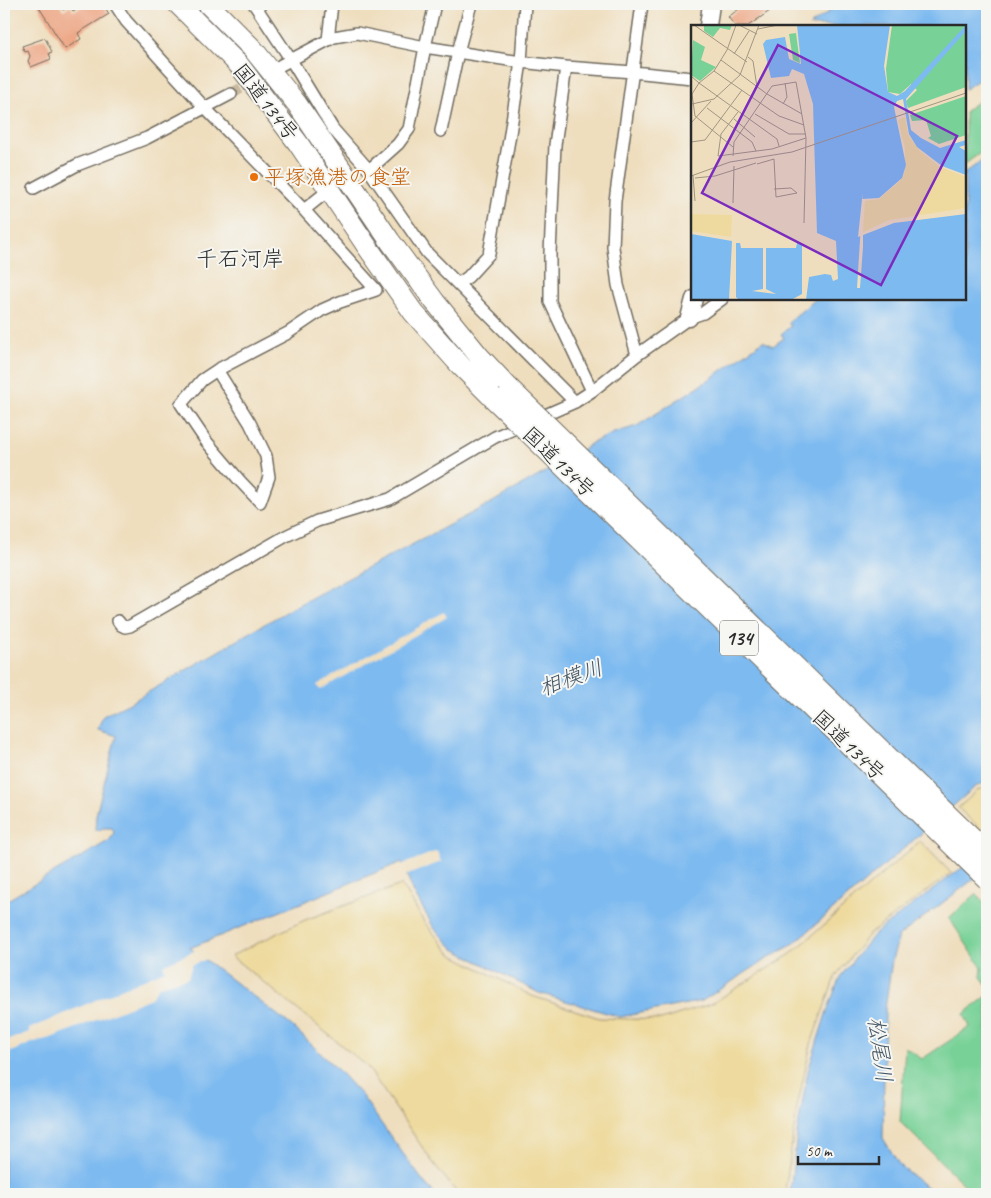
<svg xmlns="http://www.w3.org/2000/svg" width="991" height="1198" viewBox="0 0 991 1198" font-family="Caveat,'Klee One',sans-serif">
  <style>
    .green { fill: #78d197; stroke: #527e61 }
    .sand { fill: #eeda9e; stroke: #8c8264 }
    .water { fill: #7dbaf0; stroke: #54728e }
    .pier { fill: #efdebe }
    .building { fill: #eda684 }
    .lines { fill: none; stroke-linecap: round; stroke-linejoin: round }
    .street-tunnel { stroke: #c8baa1; stroke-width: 11; stroke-dasharray: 11 5.5; stroke-linecap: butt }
    .street-casing { stroke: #706a5e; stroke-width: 14 }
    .secondary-casing { stroke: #706a5e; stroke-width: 19 }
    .highway-casing { stroke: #706a5e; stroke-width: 22 }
    .street { stroke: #fff; stroke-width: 11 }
    .secondary { stroke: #fff; stroke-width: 16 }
    .highway { stroke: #fff; stroke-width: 20 }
    .highway-bridge-casing { stroke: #706a5e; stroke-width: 22; stroke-linecap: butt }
    .highway-bridge { stroke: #fff; stroke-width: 20 }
    .food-dot { fill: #e8710a; stroke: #f6f6f2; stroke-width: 2 }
    .labels { text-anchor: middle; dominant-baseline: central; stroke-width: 4; stroke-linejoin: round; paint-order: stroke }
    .shield { fill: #f6f6f2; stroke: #686867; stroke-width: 1 }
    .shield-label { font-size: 20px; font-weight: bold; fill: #2b2b2b }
    .street-label { font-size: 21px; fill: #2b2b2b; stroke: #f6f6f2 }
    .food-label { font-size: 21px; fill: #c56008; stroke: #f6f6f2; text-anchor: start }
    .neighbourhood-label { font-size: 22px; fill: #2b2b2b; stroke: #f6f6f2 }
    .water-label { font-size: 22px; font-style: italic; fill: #445666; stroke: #f6f6f2 }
    .inset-road { fill: none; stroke: #a19683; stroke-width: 1 }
    .view { fill: #7b2cbf; fill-opacity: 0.15; stroke: #7b2cbf; stroke-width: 2.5 }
    .inset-edge { fill: none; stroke: #2b2b2b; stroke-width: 2.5 }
  </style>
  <rect width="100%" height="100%" fill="#f6f6f2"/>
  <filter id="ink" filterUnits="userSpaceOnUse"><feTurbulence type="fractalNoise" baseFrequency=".02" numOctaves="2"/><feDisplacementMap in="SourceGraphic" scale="10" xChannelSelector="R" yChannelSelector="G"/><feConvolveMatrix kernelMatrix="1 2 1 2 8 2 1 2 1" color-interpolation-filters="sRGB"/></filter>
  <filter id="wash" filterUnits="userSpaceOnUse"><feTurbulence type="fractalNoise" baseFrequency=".0096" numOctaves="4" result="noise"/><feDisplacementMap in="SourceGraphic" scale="20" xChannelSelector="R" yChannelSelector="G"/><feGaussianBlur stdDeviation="1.12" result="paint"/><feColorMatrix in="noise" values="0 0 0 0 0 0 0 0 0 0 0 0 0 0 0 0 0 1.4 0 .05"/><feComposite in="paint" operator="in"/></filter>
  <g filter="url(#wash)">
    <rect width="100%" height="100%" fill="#efdebe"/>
    <path class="green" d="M987 95V148L965 164V111Z
      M976 894 987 905V985L981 977 982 968 949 918Z
      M987 996V1194H974L900 1122 905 1047 922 1059 970 1027 964 1014Z"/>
    <path class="sand" d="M987 787V835L958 808 978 790Z
      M920 841 951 873 868 935 835 977 811 1044 797 1107 785 1191V1194H458L431 1160 366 1065 231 956 305 920 401 885 405 889 424 922 451 954 532 996 599 1018 661 1020 711 1004 791 954Z"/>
    <path class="water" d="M840 4H987V74L965 89V26H809Z
      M987 157V782L975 787 792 945 765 960 702 1001 620 1017 539 993 454 949 434 928 413 891 402 862 190 948 292 1026 336 1068 362 1096 383 1126 423 1181 435 1194H4V902L110 840 114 832 112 828H104L95 831 96 815 116 736 98 730 103 716 128 704 292 608 489 504 572 457 592 443 614 433 637 426 710 379 763 341 773 346 784 338 781 334 791 326 788 322 816 299H965V173Z
      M987 849V869L899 936 892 960 885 1009 883 1138 900 1166 936 1194H790L797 1133 808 1071 826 1014 840 977 874 934Z"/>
    <path class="pier" d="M444 612 447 617 320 690 317 685Z
      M437 851 441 862 405 876 401 865Z
      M196 950 207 959 192 965 188 978 159 986 151 998 51 1038 34 1042 4 1055V1042L29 1032V1029L165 970 163 965Z"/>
    <g id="blocks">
      <path class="building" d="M37 4H59L63 10 71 6 73 11 87 4H103L109 14 78 33 81 39 65 49Z
        M746 4H780L748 26H735L728 17Z
        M45 38 52 52 49 53 51 59 31 67 28 61 30 56 28 51 25 52 22 46Z"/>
    </g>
  </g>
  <g filter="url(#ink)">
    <use href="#blocks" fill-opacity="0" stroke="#706a5e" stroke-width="1"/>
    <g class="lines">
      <path class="street-tunnel" d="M231 94 275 69"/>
      <g class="street-casing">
        <path id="street" d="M115 4 126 21 204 107 304 210 329 190
          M254 4 291 60 333 129 369 170 427 253 575 402
          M328 40 332 4
          M281 65 334 37 357 33 425 47 521 62 566 67 633 72 692 78
          M566 67 555 145 550 253V302L592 391
          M441 131 458 52 471 4
          M369 170 398 144 409 129 425 47 435 4
          M34 188 77 165 147 138 231 94
          M458 284 468 277 489 254 509 140 521 62 525 4
          M637 355 618 285 613 247 615 201 642 4
          M217 370 250 423 266 456 269 477 260 502 240 481 206 441 181 404 202 380 217 370 288 333 322 310 340 302 376 290 304 210
          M118 621 121 625 125 627 130 626 286 536 317 521 390 499 495 437 575 402 592 391 637 355 689 318 703 313 722 299"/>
      </g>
      <g class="secondary-casing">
        <path id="secondary" d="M708 26 711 4
          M689 318 694 299"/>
      </g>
      <g class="highway-casing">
        <path id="highway" d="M178 4 239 65 298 143 366 245 413 312 461 366 492 397
          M208 4 253 49 297 104 390 241 435 302 479 356 510 389"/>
      </g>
      <use href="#street" class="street"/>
      <use href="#secondary" class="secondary"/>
      <use href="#highway" class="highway"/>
      <g class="highway-bridge-casing">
        <path id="highway-bridge" d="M510 389 987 853
          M492 397 987 879"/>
      </g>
      <use href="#highway-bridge" class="highway-bridge"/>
    </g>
  </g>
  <circle class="food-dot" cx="254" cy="177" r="5"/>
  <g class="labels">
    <rect class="shield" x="720" y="620.5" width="38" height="35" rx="4"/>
    <g class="shield-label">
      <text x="739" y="638">134</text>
    </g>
    <g class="street-label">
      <text transform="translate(266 102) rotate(52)">国道134号</text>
      <text transform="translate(559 462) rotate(44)">国道134号</text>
      <text transform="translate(849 745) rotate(44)">国道134号</text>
    </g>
    <g class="food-label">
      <text x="264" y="177">平塚漁港の食堂</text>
    </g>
    <g class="neighbourhood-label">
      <text x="240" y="259">千石河岸</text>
    </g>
    <g class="water-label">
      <text transform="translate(571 678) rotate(-20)">相模川</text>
      <text transform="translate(880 1050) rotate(82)">松尾川</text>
    </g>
  </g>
  <g transform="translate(691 25)">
    <rect width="275" height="275" fill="#efdebe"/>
    <path d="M13 0H41L39 5 29 3 22 12 13 6ZM201 0H275V62L217 83 215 76 226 65 220 59 209 69 197 67 195 44ZM105 8 109 38 102 35 98 9ZM2 15 14 22 10 35 25 42 9 56 0 50ZM275 71V110L248 119 237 113 240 111 235 95 221 96 219 90Z" fill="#78d197"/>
    <path d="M214 92 217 110 229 126 249 142 275 152V183L198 195 172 207 174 176 188 174 209 156 214 147V123L207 95ZM0 189 41 190 40 212 0 206Z" fill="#eeda9e"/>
    <path d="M106 0H199L193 41 197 67 206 71 214 66 275 0V6L215 74 220 105 230 113 249 123 275 115V120L268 122 275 126V150L251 141 226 122 218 109 212 74 206 76 203 82 215 140 211 153 188 173 171 174 167 212 203 198 275 189V275H115L118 252 134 249 140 250 142 256 147 254 145 216 126 208 122 79 113 49 101 44 98 51 80 53 72 19 75 15 94 12 98 34 110 39ZM0 209 41 216 38 275H0ZM45 218H49L50 223H72V264L61 266 85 269 75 264V223H105L106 218H111V269L100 275H48L45 272Z" fill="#7dbaf0"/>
    <path d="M172 168V222L169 263H166Z" fill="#efdebe"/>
    <path class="inset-road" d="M3 0 56 37M48 0 66 9M67 4 87 0M43 29 58 6M57 32 62 36 66 62M30 35 76 69 111 89M23 46 88 91 113 100M0 51 8 58 23 46 36 25 45 0M1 79 23 74 49 50 68 0M92 79 96 72 94 58M16 83 61 117 65 126M47 87 30 109 27 131 81 124 115 113M64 89 98 109H115M43 94 64 112M0 98 20 76M0 117 14 115 51 65M42 122 4 91 1 69 8 58 86 114 88 121M42 131 43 117 81 61 105 57 115 113 113 198M66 139 83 134 85 172 106 168M2 150 4 176M0 151 39 137 101 127 275 68M4 153 24 151 65 138M83 164 100 163 106 168M42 178 43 141"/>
    <path class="view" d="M87 20 266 111 190 260 11 168Z"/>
    <rect width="275" height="275" class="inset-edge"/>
  </g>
  <rect width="991" height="1198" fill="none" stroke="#f6f6f2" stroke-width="20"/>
  <path d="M798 1156v8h81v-8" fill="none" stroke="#2b2b2b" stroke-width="2.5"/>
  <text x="806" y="1156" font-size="15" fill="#2b2b2b" stroke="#f6f6f2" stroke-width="4" paint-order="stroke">50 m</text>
</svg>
